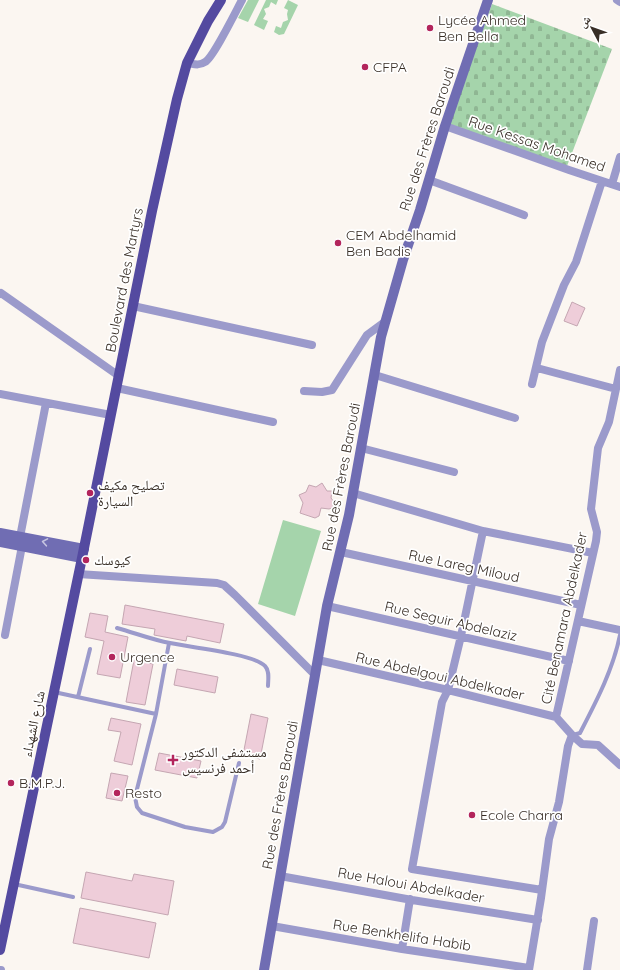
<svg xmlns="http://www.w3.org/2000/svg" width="620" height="970" viewBox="0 0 620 970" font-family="Quicksand,'Noto Naskh Arabic',sans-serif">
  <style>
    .green { fill: #a5d4ab }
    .cemetery { fill: url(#cemetery-stones) }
    .building { fill: #eecdd9; stroke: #c5a6b2 }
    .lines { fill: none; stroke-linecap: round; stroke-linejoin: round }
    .lane { stroke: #9b9acb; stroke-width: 4 }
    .street { stroke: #9b9acb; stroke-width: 8 }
    .secondary { stroke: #706db3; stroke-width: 10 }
    .primary { stroke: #544aa0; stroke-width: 10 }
    .oneway { stroke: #c6c5e1 }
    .poi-dot { fill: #b3255c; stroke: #fff; stroke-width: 1.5 }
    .labels { text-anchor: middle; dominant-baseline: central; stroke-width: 3.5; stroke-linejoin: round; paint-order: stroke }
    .poi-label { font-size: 14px; fill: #382e26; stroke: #fff; text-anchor: start }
    .street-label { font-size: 14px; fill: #382e26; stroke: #fff }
  </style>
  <defs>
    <pattern id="cemetery-stones" width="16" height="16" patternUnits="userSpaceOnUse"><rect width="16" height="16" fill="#a5d4ab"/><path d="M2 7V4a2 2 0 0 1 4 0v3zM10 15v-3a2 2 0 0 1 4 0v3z" fill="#8fb693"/></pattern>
  </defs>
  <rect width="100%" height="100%" fill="#fbf6f1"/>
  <path class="green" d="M248 0H259L248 22 238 18Z
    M266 0H278L276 5 271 2 269 7 264 9 266 14 263 19 268 21 264 30 254 25Z
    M288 0 298 5 284 34 279 35 274 32 276 26 281 28 283 22 288 20 287 14 288 10 284 8Z
    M283 520 321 531 295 616 258 604Z"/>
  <path class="cemetery" d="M492 4 612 49 567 166 449 124Z"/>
  <path class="building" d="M572 302 585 308 577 326 564 321Z
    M322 483 327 491H332L331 498 334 502 332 508 329 509 321 508 319 516 315 518 300 513 303 503 299 495 306 492 309 485 316 487Z
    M125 605 224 624 220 643 187 636 186 641 154 635 155 629 122 624Z
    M90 613 108 616 105 632 128 637 120 678 97 674 104 641 85 637Z
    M134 660 153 664 145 705 126 702Z
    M177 669 218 677 215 693 174 685Z
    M251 714 268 718 260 759 243 755Z
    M111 718 141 724 132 765 114 761 121 732 108 730Z
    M159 753 201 761 197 778 155 770Z
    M111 773 128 776 122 801 106 798Z
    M86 872 132 881 134 874 174 881 168 915 81 898Z
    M80 908 156 923 149 958 73 943Z"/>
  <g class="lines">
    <path class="lane" d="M117 628C135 633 153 640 170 643 189 647 254 654 265 666 270 671 268 680 268 686
      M169 643 156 714 135 797 137 807 142 813 185 827 213 832 222 827 225 822 239 763
      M54 692 156 714
      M78 697 90 649
      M573 735 580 733C596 702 613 670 620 635
      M14 884 73 897"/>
    <path class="street" d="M617 0 620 2
      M187 63C194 64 199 66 205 62 213 58 236 11 242 0
      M445 126 569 170 620 187
      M429 180 524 215
      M612 184 620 157
      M0 294 1 293 119 376
      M133 306 312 345
      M537 368 616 389
      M375 375 515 418
      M532 384 542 342 564 285 576 262 602 181
      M117 388 273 422
      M304 391 322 392 332 390 367 335 386 321
      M0 394 111 415
      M361 448 454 472
      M353 493 483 531 593 553
      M483 531 461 636 448 690 442 702 412 869 542 890
      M341 552 581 605
      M78 574 217 583 224 585 235 595 315 675
      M327 606 569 661
      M578 621 620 630
      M5 635 22 546 20 537 46 403
      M318 660 448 690 556 717 572 735 568 746 559 802 549 839 541 898 529 970
      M556 717 596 541 597 532 591 509 598 448 609 422 620 370
      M572 735 582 744 598 745 620 765
      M280 876 412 900 538 920
      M272 926 402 949 529 968
      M402 949 410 899
      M0 970H1
      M587 970 594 921"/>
    <path class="secondary" d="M0 533 84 549
      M0 542 82 558
      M264 970 327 606 349 515 381 337 403 260 420 210 445 126 488 0"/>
    <path class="primary" d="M0 950 82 558 152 211 177 99 187 63 208 21 221 0"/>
  </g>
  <defs><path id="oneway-chevron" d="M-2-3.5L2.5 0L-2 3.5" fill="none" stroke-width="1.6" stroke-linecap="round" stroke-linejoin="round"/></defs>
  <use class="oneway" href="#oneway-chevron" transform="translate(45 542) rotate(-170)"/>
  <g class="poi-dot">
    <circle cx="430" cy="28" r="4"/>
    <circle cx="365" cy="67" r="4"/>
    <circle cx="338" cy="243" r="4"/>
    <circle cx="90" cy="493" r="4"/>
    <circle cx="86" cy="560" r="4"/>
    <circle cx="112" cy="657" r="4"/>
    <path d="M171 754h4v4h4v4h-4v4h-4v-4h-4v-4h4z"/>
    <circle cx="11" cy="783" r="4"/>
    <circle cx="117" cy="793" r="4"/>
    <circle cx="472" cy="815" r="4"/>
  </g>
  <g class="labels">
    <g class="poi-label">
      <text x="438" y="20">Lycée Ahmed<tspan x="438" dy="16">Ben Bella</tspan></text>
      <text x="373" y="67">CFPA</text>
      <text x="346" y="235">CEM Abdelhamid<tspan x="346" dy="16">Ben Badis</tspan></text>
      <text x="98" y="485">تصليح مكيف<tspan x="98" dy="16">السيارة</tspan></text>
      <text x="94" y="560">كيوسك</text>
      <text x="120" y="657">Urgence</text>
      <text x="182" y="752">مستشفى الدكتور<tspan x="182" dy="16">أحمد فرنسيس</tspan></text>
      <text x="19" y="783">B.M.P.J.</text>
      <text x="125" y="793">Resto</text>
      <text x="480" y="815">Ecole Charra</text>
    </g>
    <g class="street-label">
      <text transform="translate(427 139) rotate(-72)">Rue des Frères Baroudi</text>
      <text transform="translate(537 144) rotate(19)">Rue Kessas Mohamed</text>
      <text transform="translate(124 280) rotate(-79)">Boulevard des Martyrs</text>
      <text transform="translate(341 477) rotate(-79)">Rue des Frères Baroudi</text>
      <text transform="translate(464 566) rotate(12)">Rue Lareg Miloud</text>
      <text transform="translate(564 618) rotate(-78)">Cité Benamara Abdelkader</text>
      <text transform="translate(451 621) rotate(13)">Rue Seguir Abdelaziz</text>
      <text transform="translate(440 676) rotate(13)">Rue Abdelgoui Abdelkader</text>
      <text transform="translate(33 724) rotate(-78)">شارع الشهداء</text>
      <text transform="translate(280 795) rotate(-80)">Rue des Frères Baroudi</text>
      <text transform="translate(411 885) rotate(10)">Rue Haloui Abdelkader</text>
      <text transform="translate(402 935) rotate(9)">Rue Benkhelifa Habib</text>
    </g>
  </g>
  <g transform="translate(592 28) rotate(311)" stroke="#ffffff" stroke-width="3" paint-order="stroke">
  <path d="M0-3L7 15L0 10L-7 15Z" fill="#382e26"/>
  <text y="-6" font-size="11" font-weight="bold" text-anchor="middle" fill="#382e26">ش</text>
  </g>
</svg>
